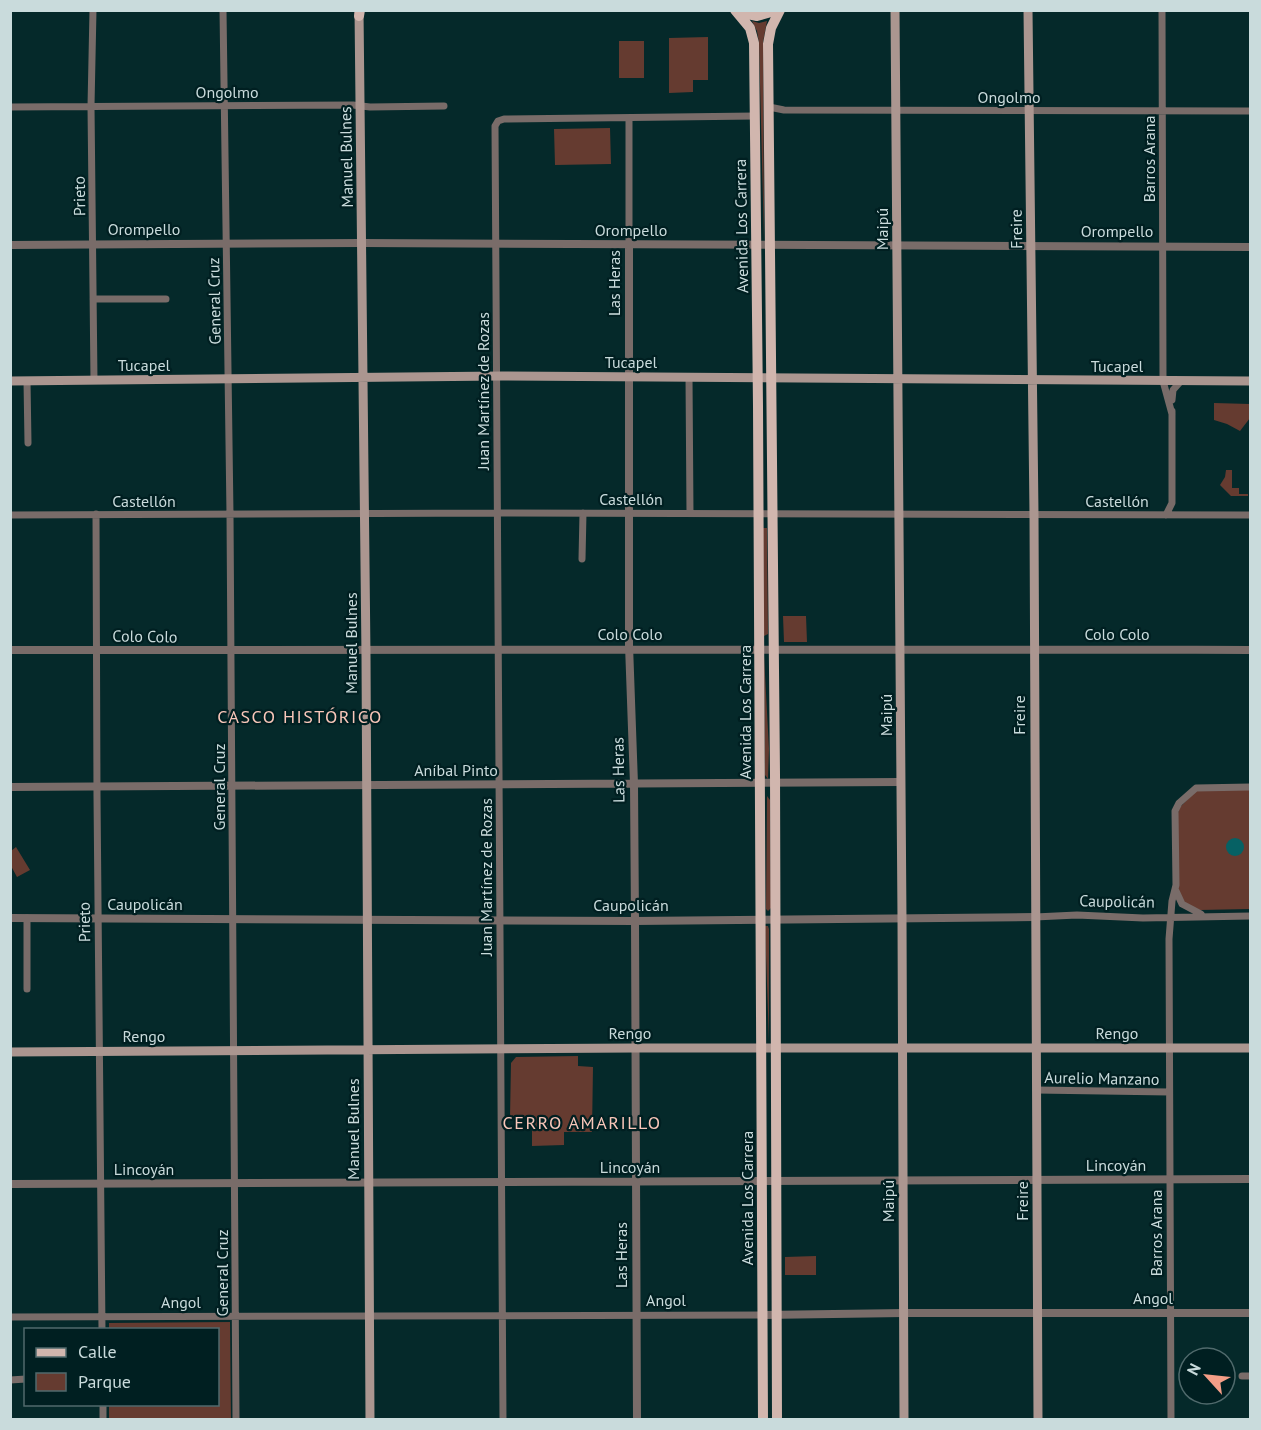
<svg xmlns="http://www.w3.org/2000/svg" width="1261" height="1430" viewBox="0 0 1261 1430" font-family="'PT Sans',sans-serif">
  <style>
    .green { fill: #653b30 }
    .water { fill: #066164 }
    .lines { fill: none; stroke-linecap: round; stroke-linejoin: round }
    .minor { stroke: #796c69; stroke-width: 7 }
    .tertiary { stroke: #796c69; stroke-width: 8 }
    .secondary { stroke: #ab9690; stroke-width: 9 }
    .primary { stroke: #d1b6ae; stroke-width: 10 }
    .labels { text-anchor: middle; dominant-baseline: central; stroke-width: 4.5; stroke-linejoin: round; paint-order: stroke }
    .street-label { font-size: 16px; fill: #c9dbdc; stroke: #001f21 }
    .neighbourhood-label { font-size: 18px; letter-spacing: 1.5px; fill: #f9c7ba; stroke: #001f21 }
  </style>
  <rect width="100%" height="100%" fill="#05292a"/>
  <path class="green" d="M752 21 759 23 767 21 763 42 764 242 759 43 757 31Z
    M708 37V80H693V92L669 93V38Z
    M619 41H644V78H619Z
    M610 128 611 164 555 165 554 129Z
    M1214 403 1250 404V418L1240 431 1227 424 1214 420Z
    M1226 470H1232V488H1239V494H1248V496H1231L1220 485 1225 477Z
    M763 528H767L768 634 764 636Z
    M783 616H806L807 642H784Z
    M764 656 769 749 768 779 765 775Z
    M1197 790H1250V909L1200 910 1185 904 1178 893V813L1179 808Z
    M767 796 770 800 771 908 768 911 766 909Z
    M16 847 30 870 17 877 11 866V851Z
    M765 926H768L769 929V1042Z
    M578 1056V1066L593 1067 592 1132H564V1145L532 1146V1118L510 1117 511 1063 516 1057Z
    M816 1256V1275H785V1257Z
    M230 1322 231 1419H109V1405L218 1404V1330L109 1329V1323Z"/>
  <path class="water" d="M1226 847a9 9 0 1 1 18 0a9 9 0 1 1-18 0Z"/>
  <g class="lines">
    <path class="minor" d="M93 10 91 106 94 380
      M223 10 230 514 236 1420
      M1162 10 1163 381 1172 414
      M10 107 353 105 370 107 444 106
      M769 107 784 110 1250 111
      M629 119V245
      M93 299H166
      M689 377 690 513
      M27 381 28 443
      M1172 400 1173 390 1181 381
      M96 514 97 796 102 1330
      M10 515 497 513 1250 515
      M1166 515 1172 503V411
      M582 559 583 513
      M1176 891 1182 904 1201 914
      M1035 917 1077 915 1143 918 1250 916
      M27 989V918
      M1036 1090 1169 1092
      M10 1317 763 1315
      M1242 1376H1250
      M10 1380 26 1379
      M103 1404V1420
      M503 1420 495 126 498 121 504 119 755 116
      M1171 1420 1169 939 1172 901 1176 885 1175 811 1179 803 1196 788 1250 787"/>
    <path class="tertiary" d="M10 245 362 243 1250 247
      M629 245V645L634 784 635 921 637 1420
      M10 650C424 653 837 647 1250 650
      M10 787 901 782
      M10 918 635 921 1035 917
      M10 1184 1250 1179
      M763 1315 904 1313H1250"/>
    <path class="secondary" d="M359 10 366 656 370 1420
      M895 10 902 918 904 1420
      M1028 10 1034 514 1038 1420
      M10 381 502 376 1250 381
      M10 1052 635 1048H1250"/>
    <path class="primary" d="M735 10 750 28 754 43 758 406 763 1420
      M739 12 757 16 778 10
      M359 16 360 10
      M777 1420 775 774 768 44 771 28 780 10"/>
  </g>
  <g class="labels">
    <g class="street-label">
      <text x="227" y="92">Ongolmo</text>
      <text x="1009" y="97">Ongolmo</text>
      <text transform="translate(346 157) rotate(-91)">Manuel Bulnes</text>
      <text transform="translate(1149 159) rotate(-90)">Barros Arana</text>
      <text transform="translate(79 196) rotate(-91)">Prieto</text>
      <text transform="translate(741 226) rotate(-91)">Avenida Los Carrera</text>
      <text x="144" y="229">Orompello</text>
      <text transform="translate(882 229) rotate(-90)">Maipú</text>
      <text transform="translate(1016 229) rotate(-91)">Freire</text>
      <text x="631" y="230">Orompello</text>
      <text x="1117" y="231">Orompello</text>
      <text transform="translate(614 283) rotate(-90)">Las Heras</text>
      <text transform="translate(214 301) rotate(-91)">General Cruz</text>
      <text x="631" y="362">Tucapel</text>
      <text x="144" y="365">Tucapel</text>
      <text x="1117" y="366">Tucapel</text>
      <text transform="translate(483 391) rotate(-90)">Juan Martínez de Rozas</text>
      <text x="631" y="499">Castellón</text>
      <text x="144" y="501">Castellón</text>
      <text x="1117" y="501">Castellón</text>
      <text x="630" y="634">Colo Colo</text>
      <text x="1117" y="634">Colo Colo</text>
      <text transform="translate(145 636) rotate(1)">Colo Colo</text>
      <text transform="translate(351 643) rotate(-90)">Manuel Bulnes</text>
      <text transform="translate(745 712) rotate(-90)">Avenida Los Carrera</text>
      <text transform="translate(886 715) rotate(-90)">Maipú</text>
      <text transform="translate(1019 715) rotate(-90)">Freire</text>
      <text x="456" y="770">Aníbal Pinto</text>
      <text transform="translate(618 770) rotate(-91)">Las Heras</text>
      <text transform="translate(219 787) rotate(-90)">General Cruz</text>
      <text transform="translate(486 877) rotate(-90)">Juan Martínez de Rozas</text>
      <text transform="translate(1117 901) rotate(1)">Caupolicán</text>
      <text x="145" y="904">Caupolicán</text>
      <text x="631" y="905">Caupolicán</text>
      <text transform="translate(84 922) rotate(-91)">Prieto</text>
      <text x="630" y="1033">Rengo</text>
      <text x="1117" y="1033">Rengo</text>
      <text x="144" y="1036">Rengo</text>
      <text transform="translate(1102 1078) rotate(1)">Aurelio Manzano</text>
      <text transform="translate(353 1129) rotate(-90)">Manuel Bulnes</text>
      <text x="1116" y="1165">Lincoyán</text>
      <text x="630" y="1167">Lincoyán</text>
      <text x="144" y="1169">Lincoyán</text>
      <text transform="translate(747 1198) rotate(-90)">Avenida Los Carrera</text>
      <text transform="translate(888 1201) rotate(-90)">Maipú</text>
      <text transform="translate(1022 1201) rotate(-90)">Freire</text>
      <text transform="translate(1156 1233) rotate(-90)">Barros Arana</text>
      <text transform="translate(621 1255) rotate(-90)">Las Heras</text>
      <text transform="translate(222 1273) rotate(-90)">General Cruz</text>
      <text x="1153" y="1298">Angol</text>
      <text x="666" y="1300">Angol</text>
      <text x="181" y="1302">Angol</text>
    </g>
    <g class="neighbourhood-label">
      <text x="300" y="716">CASCO HISTÓRICO</text>
      <text x="582" y="1122">CERRO AMARILLO</text>
    </g>
  </g>
  <rect width="1261" height="1430" fill="none" stroke="#c9dbdc" stroke-width="24"/>
  <rect x="24" y="1328" width="195" height="78" fill="#001f21" stroke="#506a6c" stroke-width="1.5"/>
  <rect x="36" y="1348" width="30" height="9" fill="#d1b6ae" stroke="#506a6c" stroke-width="1.5"/>
  <text x="78" y="1358" font-size="18" fill="#c9dbdc">Calle</text>
  <rect x="36" y="1373" width="30" height="18" fill="#653b30" stroke="#506a6c" stroke-width="1.5"/>
  <text x="78" y="1388" font-size="18" fill="#c9dbdc">Parque</text>
  <g transform="translate(1207 1376) rotate(297)"><circle r="28" fill="#001f21" stroke="#506a6c" stroke-width="1.5"/>
  <path d="M0-4.5L10 22L0 15L-10 22Z" fill="#f49e87"/>
  <text y="-9" font-size="16" font-weight="bold" text-anchor="middle" fill="#c9dbdc">N</text>
  </g>
</svg>
